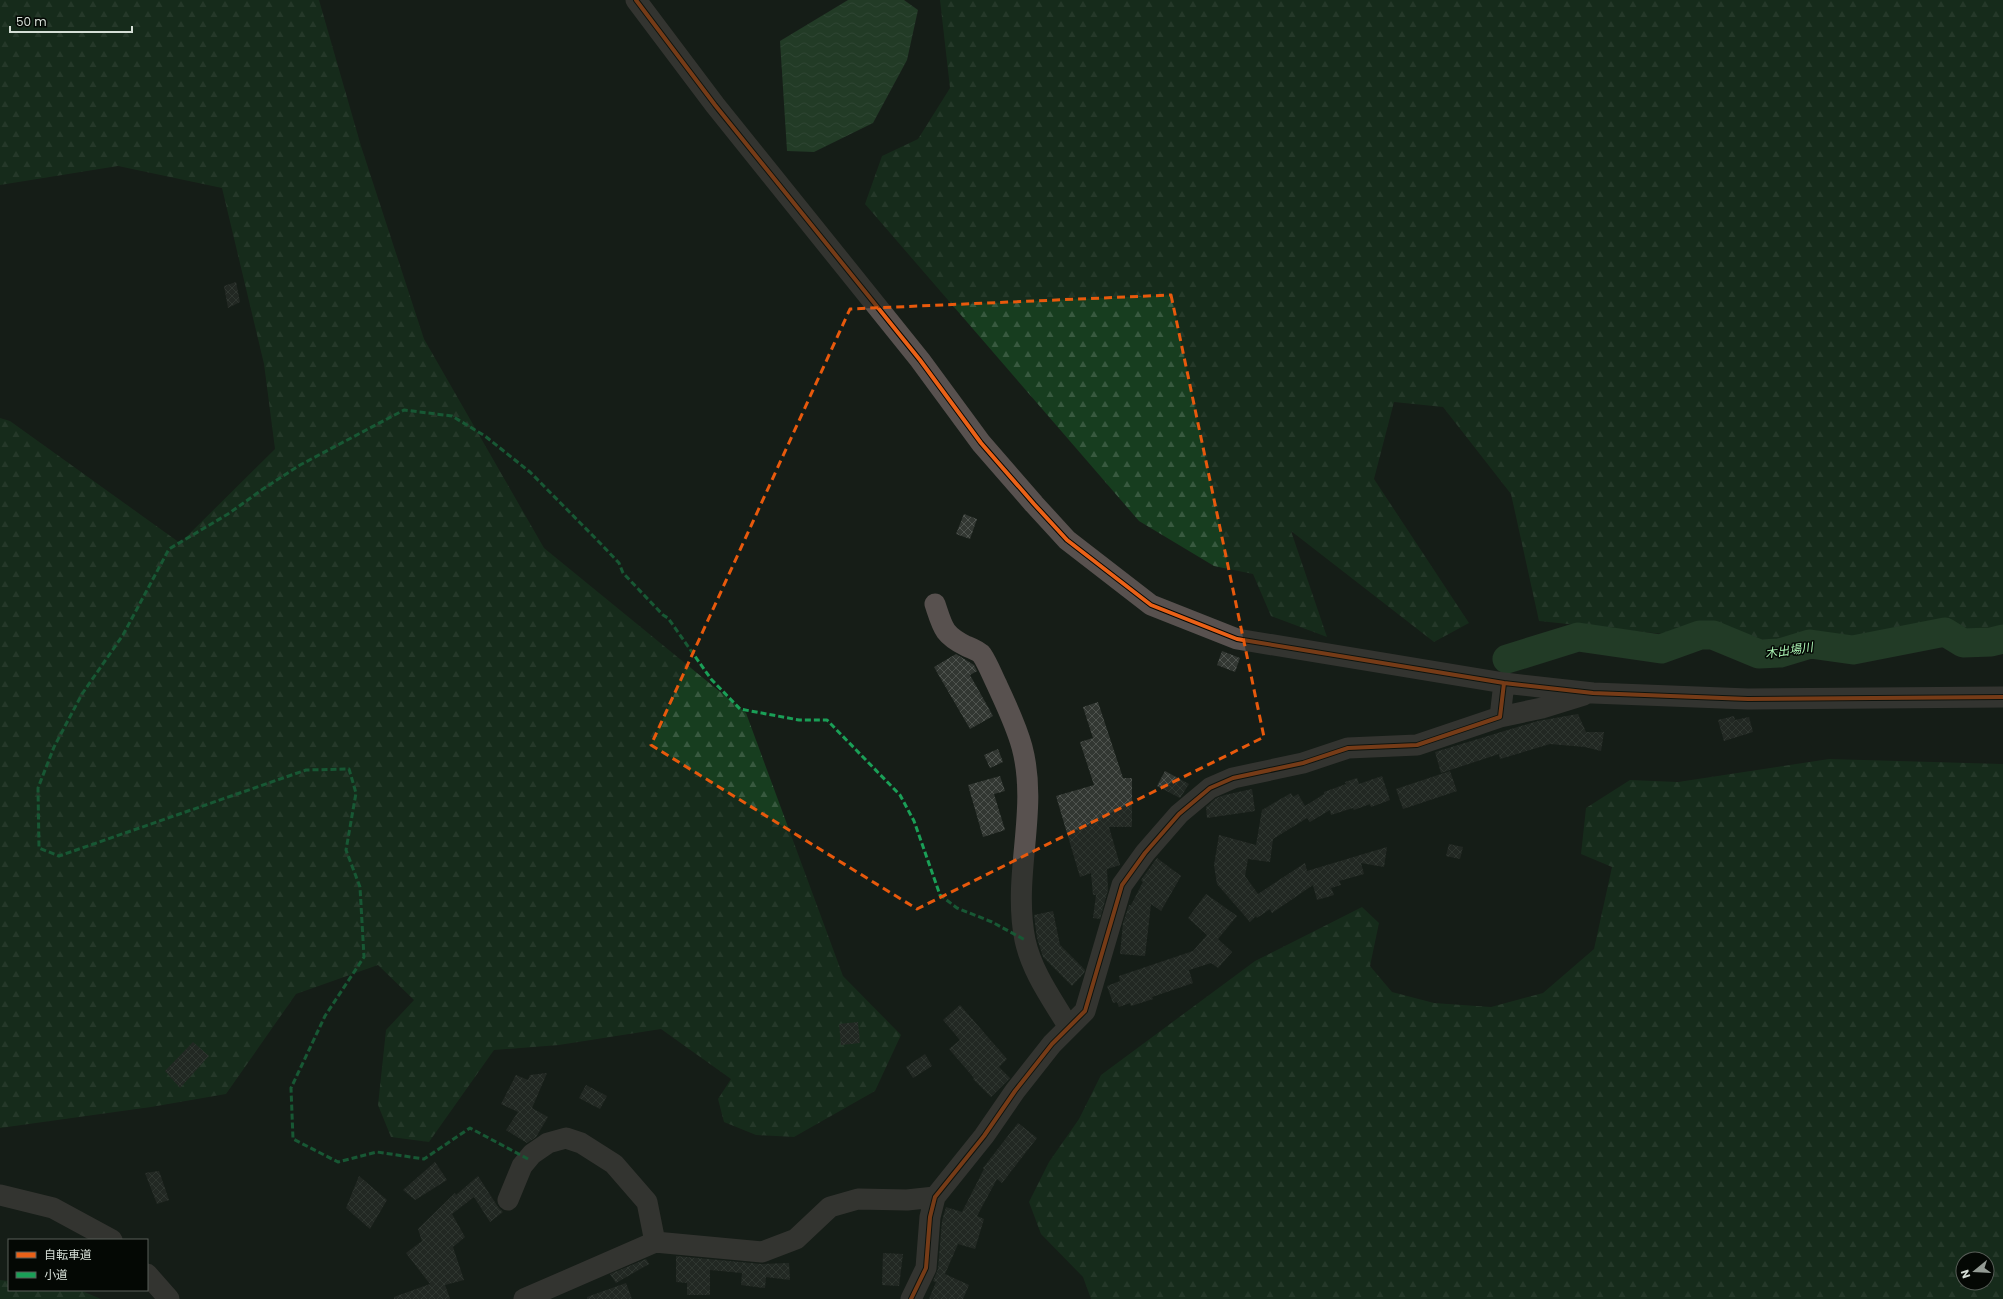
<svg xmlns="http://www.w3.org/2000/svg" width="2003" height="1299" viewBox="0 0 2003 1299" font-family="Poppins,'Noto Sans JP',sans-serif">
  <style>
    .forest { fill: url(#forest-firs); fill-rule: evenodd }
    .water { fill: url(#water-waves) }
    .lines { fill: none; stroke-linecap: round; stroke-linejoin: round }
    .river { stroke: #315f39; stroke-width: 29 }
    .building { fill: url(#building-cross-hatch) }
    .minor { stroke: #58514f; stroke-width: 21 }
    .quiet { stroke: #1a9f57; stroke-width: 3; stroke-dasharray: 6 3; stroke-linecap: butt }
    .cycleway-casing { stroke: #040804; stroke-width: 6 }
    .cycleway { stroke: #ea6118; stroke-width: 4 }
    .marked { fill: none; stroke: #e8590c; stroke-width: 3; stroke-dasharray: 8 5; stroke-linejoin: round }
    .labels { text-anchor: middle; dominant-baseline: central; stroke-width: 3; stroke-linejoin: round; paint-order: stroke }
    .water-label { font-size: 12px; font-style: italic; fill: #adf7b6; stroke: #040804 }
  </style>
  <defs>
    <pattern id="forest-firs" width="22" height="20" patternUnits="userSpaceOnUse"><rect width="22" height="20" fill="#173d1f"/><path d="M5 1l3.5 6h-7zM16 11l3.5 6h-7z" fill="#38593f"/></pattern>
    <pattern id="water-waves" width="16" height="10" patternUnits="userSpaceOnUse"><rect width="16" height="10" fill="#315f39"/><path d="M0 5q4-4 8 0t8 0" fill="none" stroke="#4e7655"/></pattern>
    <pattern id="building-cross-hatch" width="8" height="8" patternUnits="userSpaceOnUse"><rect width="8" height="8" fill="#323732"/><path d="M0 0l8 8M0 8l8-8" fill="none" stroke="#4f544f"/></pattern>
  </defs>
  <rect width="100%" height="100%" fill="#161d17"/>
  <path class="forest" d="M0 0H319L361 146 424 339 544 548 746 713 843 976 901 1035 875 1091 794 1137 756 1135 724 1122 718 1099 731 1079 661 1029 559 1045 494 1050 429 1142 391 1137 378 1105 386 1030 414 1000 378 965 296 994 226 1094 151 1107 0 1128V418L10 421 180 543 275 449 264 364 222 188 118 166 0 185Z
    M940 0H2003V639H1711L1539 621 1511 494 1443 407 1394 402 1374 479 1469 623 1434 642 1291 531 1327 637 1271 616 1253 574 1214 566 1139 521 865 204 882 156 918 139 950 88Z
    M1829 759 2003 764V1299H1091L1083 1277 1041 1234 1029 1202 1049 1162 1079 1119 1101 1075 1255 961 1362 907 1379 923 1370 966 1392 992 1434 1003 1491 1007 1543 993 1594 949 1612 867 1581 854 1586 808 1630 780 1678 782ZM1963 1259H1987V1283H1963Z
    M0 1280 9 1281V1290H80L101 1299H0Z"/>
  <path class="water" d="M848 0H904L918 10 907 60 873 123 814 152 787 151 780 41Z"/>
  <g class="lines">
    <path class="river" d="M1507 659 1578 637 1661 649 1700 635H1713L1759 654 1780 653 1810 644 1853 650 1945 632 1963 643 1991 642 2003 639"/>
  </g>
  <path class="building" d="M236 282 240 302 228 308 224 286Z
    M964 514 977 519 970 539 956 534Z
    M1222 651 1240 658 1235 672 1217 665Z
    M956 654 974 665 977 671 970 675 993 716 970 729 934 667Z
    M1098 702 1123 778H1132V827H1109L1120 865 1107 869 1108 890 1100 919 1093 918 1096 895H1093L1091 873 1080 877 1056 796 1094 785 1080 742 1093 738 1083 707Z
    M1578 714 1586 732H1604L1601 751 1585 747 1550 744 1500 759 1499 754 1441 773 1435 752 1538 721Z
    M1734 716 1735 720 1749 717 1753 732 1724 741 1718 720Z
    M998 749 1003 762 990 768 984 755Z
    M1165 771 1189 784 1180 798 1157 786Z
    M1450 771 1457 791 1403 809 1396 789Z
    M1000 776 1005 791 994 794 1005 830 983 837 968 785Z
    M1382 776 1390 800 1371 807 1370 804 1354 810 1353 808 1331 815 1330 810 1310 822 1307 818 1273 839 1270 862 1248 859 1245 876 1258 894 1305 863 1307 871 1387 847 1384 867 1361 863 1364 874 1339 881 1341 885 1331 888 1334 895 1317 900 1313 885 1272 913 1270 909 1257 918 1256 916 1250 922 1217 884 1214 865 1219 835 1256 845 1262 810 1291 793 1293 797 1298 794 1305 806 1324 794V792L1346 784 1345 782 1357 778 1359 784Z
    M1252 789 1255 811 1207 818 1206 807 1216 798 1225 795Z
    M1449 844 1463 847 1460 859 1446 856Z
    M1157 858 1181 876 1161 911 1151 904 1145 956 1120 954 1123 923 1129 905H1131L1143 882 1141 880Z
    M1206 894 1237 916 1218 939 1232 952 1218 968 1211 963 1189 970 1193 983 1152 997 1153 999 1131 1006 1130 1003 1119 1007 1117 1002 1113 1003 1107 986 1120 981 1119 976 1193 951 1207 935 1188 918Z
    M1053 911 1060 945 1085 970 1084 973 1072 986 1043 957 1037 938 1034 915Z
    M960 1005 1007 1059 999 1067 1010 1078 991 1097 973 1079 974 1078 949 1049 960 1040 943 1020Z
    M858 1022 860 1043 841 1045 839 1024Z
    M193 1042 209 1056 180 1088 165 1071Z
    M925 1054 932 1066 913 1078 906 1067Z
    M547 1073 532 1108 548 1117 536 1137 527 1143 506 1130 518 1112 501 1104 516 1075 528 1080 530 1075Z
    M586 1085 607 1096 600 1109 579 1098Z
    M1018 1123 1037 1138 1002 1183 997 1179 977 1216 984 1219 975 1249 958 1244 945 1274 969 1285 963 1299H929L936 1282 933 1281 938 1269 942 1221 946 1207 962 1212 984 1169 983 1168Z
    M435 1162 447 1180 415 1200 403 1190Z
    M159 1171 169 1200 157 1204 145 1173Z
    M359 1176 387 1200 370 1229 346 1208Z
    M478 1176 498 1207 503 1212 490 1222 474 1197 452 1214 465 1237 453 1247 464 1280 445 1285 450 1299H394V1297L430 1284 406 1253 422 1241 418 1229 455 1193 456 1195Z
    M883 1253 903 1254 899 1286 882 1285Z
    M676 1256 761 1264 789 1263 790 1280 766 1277 765 1288 741 1285 742 1273 710 1270V1295H687V1283L676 1282Z
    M646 1259 649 1264 616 1283 610 1274Z
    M626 1283 632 1299H587V1297Z"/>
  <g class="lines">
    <path class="minor" d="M636 0 715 105 920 360 981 443 1034 504 1067 540 1151 605 1237 639 1504 683 1593 693 1748 699 2003 697
      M935 604C943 628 943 634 966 646 971 648 979 651 982 655 988 664 992 675 997 685 1006 705 1016 725 1022 747 1039 811 1012 874 1025 940 1032 972 1052 999 1068 1026
      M1500 717 1542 708 1584 695
      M0 1195 53 1208 112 1240
      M508 1200 522 1166 532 1154 548 1143 566 1138 581 1143 614 1164 647 1202 655 1242
      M147 1274 169 1299
      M524 1299 655 1242 762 1252 796 1239 830 1207 858 1199 907 1200 935 1197
      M911 1299 926 1268 930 1217 935 1197 984 1136 1015 1091 1052 1044 1085 1011 1122 885 1145 853 1179 814 1210 788 1233 778 1303 763 1348 748 1417 745 1500 717 1504 683"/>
    <path class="quiet" d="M528 1159 470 1128 424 1159 377 1152 338 1162 293 1139 291 1088 325 1016 364 957 360 887 346 850 356 793 349 769 306 770 59 856 39 848 38 788 54 747 82 694 123 635 169 549 228 514 263 489 300 465 404 410 452 416 485 436 530 472 601 544 619 563 623 573 663 615 668 618 711 679 740 709 799 720H827L900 795 914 821 940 895 957 908 992 922 1025 940"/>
    <g class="cycleway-casing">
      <path id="cycleway" d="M636 0 715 105 920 360 981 443 1034 504 1067 540 1151 605 1237 639 1504 683 1593 693 1748 699 2003 697
        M911 1299 926 1268 930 1217 935 1197 984 1136 1015 1091 1052 1044 1085 1011 1122 885 1145 853 1179 814 1210 788 1233 778 1303 763 1348 748 1417 745 1500 717 1504 683"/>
    </g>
    <use href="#cycleway" class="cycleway"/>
  </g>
  <path d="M0 0H2003V1299H0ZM1171 295 1264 737 917 909 651 745 850 309Z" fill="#161d17" fill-opacity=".55" fill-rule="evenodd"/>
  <path class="marked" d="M1171 295 1264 737 917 909 651 745 850 309Z"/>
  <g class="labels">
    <g class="water-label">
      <text transform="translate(1789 650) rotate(-8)">木出場川</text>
    </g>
  </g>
  <rect x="8" y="1239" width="140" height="52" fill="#040804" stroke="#585e58"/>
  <rect x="16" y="1252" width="20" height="6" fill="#ea6118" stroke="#585e58"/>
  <text x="44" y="1259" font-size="12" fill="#d6dfd7">自転車道</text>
  <rect x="16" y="1272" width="20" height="6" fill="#1a9f57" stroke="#585e58"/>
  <text x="44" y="1279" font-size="12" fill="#d6dfd7">小道</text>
  <g transform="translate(1975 1271) rotate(252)"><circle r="19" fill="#040804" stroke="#585e58"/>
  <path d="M0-3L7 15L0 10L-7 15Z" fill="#939b94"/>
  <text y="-6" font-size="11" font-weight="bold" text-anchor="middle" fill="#d6dfd7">N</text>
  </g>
  <path d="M10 26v6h122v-6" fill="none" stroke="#d6dfd7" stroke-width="2"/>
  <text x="16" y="26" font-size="12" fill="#d6dfd7" stroke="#040804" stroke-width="3" paint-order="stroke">50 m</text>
</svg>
